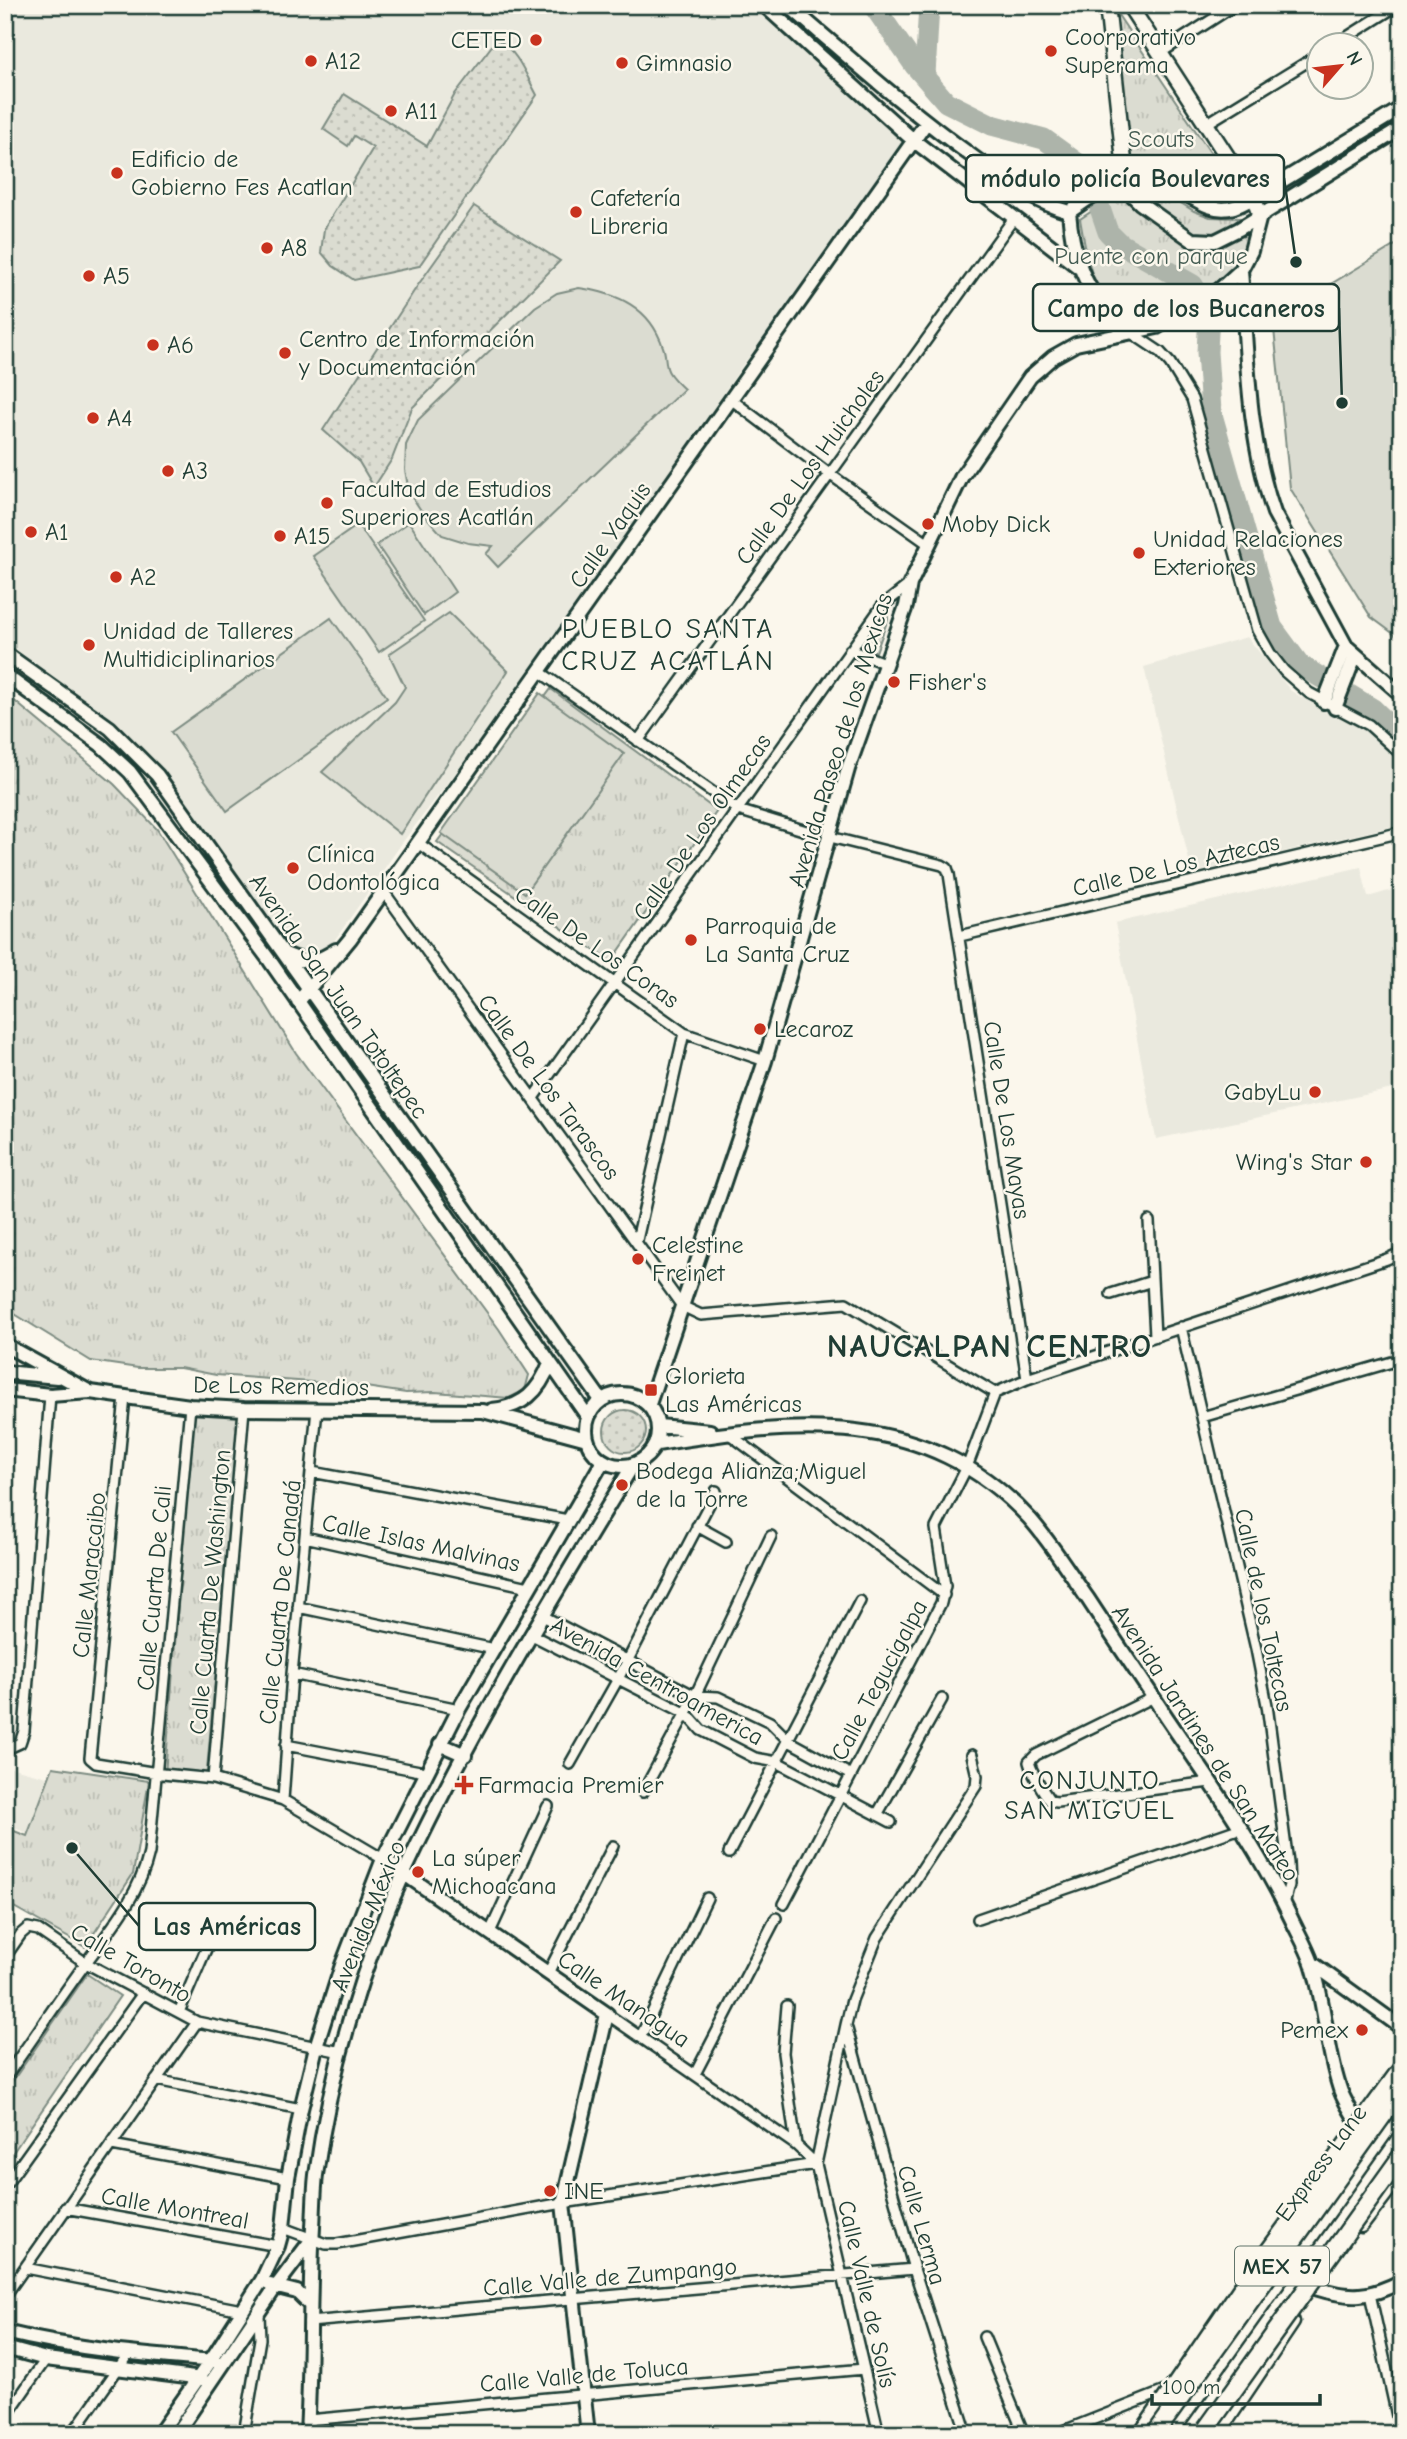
<svg xmlns="http://www.w3.org/2000/svg" width="1407" height="2439" viewBox="0 0 1407 2439" font-family="'Comic Neue',sans-serif">
  <style>
    .built { fill: #eae9de }
    .grass { fill: url(#grass-dots); stroke: #7d8c82; stroke-width: 2 }
    .park { fill: url(#park-tufts); stroke: #7d8c82; stroke-width: 2 }
    .pitch { fill: #dbdcd1; stroke: #7d8c82; stroke-width: 2 }
    .lines { fill: none; stroke-linecap: round; stroke-linejoin: round }
    .river { stroke: #adb4aa; stroke-width: 21 }
    .street-casing { stroke: #1f3d34; stroke-width: 14 }
    .secondary-casing { stroke: #1f3d34; stroke-width: 18 }
    .primary-casing { stroke: #1f3d34; stroke-width: 19 }
    .highway-casing { stroke: #1f3d34; stroke-width: 21 }
    .street { stroke: #fbf7ec; stroke-width: 9 }
    .secondary { stroke: #fbf7ec; stroke-width: 12 }
    .primary { stroke: #fbf7ec; stroke-width: 14 }
    .highway { stroke: #fbf7ec; stroke-width: 16 }
    .highway-bridge-casing { stroke: #1f3d34; stroke-width: 21; stroke-linecap: butt }
    .highway-bridge { stroke: #fbf7ec; stroke-width: 16 }
    .poi-dot { fill: #c8321e; stroke: #fbf7ec; stroke-width: 2.5 }
    .labels { text-anchor: middle; dominant-baseline: central; stroke-width: 5; stroke-linejoin: round; paint-order: stroke }
    .shield { fill: #fbf7ec; stroke: #61756b; stroke-width: 2 }
    .shield-label { font-size: 23px; font-weight: bold; fill: #1f3d34 }
    .poi-label { font-size: 24px; fill: #1f3d34; stroke: #fbf7ec; text-anchor: start }
    .park-label { font-size: 24px; fill: #455d53; stroke: #fbf7ec }
    .street-label { font-size: 24px; fill: #1f3d34; stroke: #fbf7ec }
    .neighbourhood-label { font-size: 26px; letter-spacing: 2px; fill: #1f3d34; stroke: #fbf7ec }
    .quarter-label { font-size: 28px; letter-spacing: 2px; fill: #1f3d34; stroke: #fbf7ec }
    .district-label { font-size: 32px; font-weight: bold; letter-spacing: 2px; fill: #1f3d34; stroke: #fbf7ec }
    .leader { fill: none; stroke: #1f3d34; stroke-width: 2.5 }
    .callout-dot { fill: #1f3d34; stroke: #fbf7ec; stroke-width: 2.5 }
    .callout { fill: #fbf7ec; stroke: #1f3d34; stroke-width: 2.5 }
    .callout-label { font-size: 26px; text-anchor: middle; font-weight: bold; fill: #1f3d34 }
  </style>
  <defs>
    <pattern id="grass-dots" width="8" height="8" patternUnits="userSpaceOnUse" patternTransform="scale(1.75)"><rect width="8" height="8" fill="#dbdcd1"/><path d="M2 2h.1M6 6h.1" fill="none" stroke="#bcbeb4" stroke-width="1.8" stroke-linecap="round"/></pattern>
    <pattern id="park-tufts" width="24" height="20" patternUnits="userSpaceOnUse" patternTransform="scale(1.75)"><rect width="24" height="20" fill="#dbdcd1"/><path d="M3 7l-1-3M5 7V3M7 7l1-3M15 17l-1-3M17 17v-4M19 17l1-3" fill="none" stroke="#bcbeb4"/></pattern>
  </defs>
  <rect width="100%" height="100%" fill="#fbf7ec"/>
  <filter id="ink" filterUnits="userSpaceOnUse"><feTurbulence type="fractalNoise" baseFrequency=".0143" numOctaves="2"/><feDisplacementMap in="SourceGraphic" scale="14" xChannelSelector="R" yChannelSelector="G"/><feConvolveMatrix kernelMatrix="1 2 1 2 8 2 1 2 1" color-interpolation-filters="sRGB"/></filter>
  <g filter="url(#ink)">
    <path class="built" d="M5 5H764L913 140 742 366 537 666 402 843 330 947 314 954 301 953 289 948 163 772 119 724 5 641Z
      M1247 637 1291 691 1328 713 1361 727 1402 765V824L1192 873 1144 667Z
      M1361 867 1368 897 1402 887V1087L1156 1139 1115 923Z
      M5 1766 51 1778 27 1833 9 1826 5 1832Z"/>
    <path class="grass" d="M497 39C518 52 525 73 537 95L419 266 354 280 333 266 321 252 324 229 373 148 354 136 348 146 323 129 344 94 427 146 455 94Z
      M474 206 560 261 412 408 392 459 374 487 359 462 323 430 418 285Z
      M887 613 888 619 876 652 861 644 866 634Z
      M604 1431a21 21 0 1 1 42 0a21 21 0 1 1-42 0Z"/>
    <path class="park" d="M1112 6 1240 197 1223 204 1207 199 1179 182 1155 171 1131 170Z
      M1140 187 1166 194 1194 211 1210 217 1241 218 1253 221 1249 239 1227 280 1155 323C1147 324 1136 327 1128 323 1093 305 1086 254 1080 219L1121 192Z
      M5 662 74 709 78 717 59 708 35 685 5 668Z
      M551 689 717 811 611 962 437 842Z
      M5 693 114 784 157 829 296 1053 499 1329 529 1375 525 1390 509 1398 435 1392 406 1393 352 1385 216 1375 180 1368H138L91 1361 5 1308Z
      M193 1411 239 1413 206 1781 165 1774Z
      M53 1767 149 1781 133 1874 85 1947 5 1902V1835L9 1829 27 1836Z
      M87 1974 120 1996 5 2164V2092Z"/>
    <path class="pitch" d="M1402 241V640L1371 617 1290 488 1273 319Z
      M579 288C617 293 650 307 663 347 666 354 665 361 667 368 669 376 678 383 684 389L498 567 486 554 493 546 468 543 442 535 422 512 409 492 405 470 406 445 418 420 535 307 557 293Z
      M409 522 455 592 424 615 377 545Z
      M358 525 424 621 379 652 313 556Z
      M449 613 508 671 400 834 322 772 395 702 405 687 389 654Z
      M331 618 387 697 227 811 171 732Z
      M540 693 624 754 525 893 441 833Z"/>
    <g class="lines">
      <path class="river" d="M873 5 915 66 946 102 992 125 1044 139 1087 170 1108 232 1119 243 1193 285 1209 313 1207 352 1211 411 1272 627 1300 665 1373 709 1402 737
        M925 75 929 5"/>
      <g class="street-casing">
        <path id="street" d="M1333 46 1398 5
          M1160 53 1235 5
          M1206 124 1320 54
          M1130 332 1160 352 1170 363 1192 399 1257 630 1270 653 1284 671 1309 693 1369 725 1402 755
          M732 400 828 473 930 545
          M850 650 884 663
          M540 672 738 810 813 833
          M638 741 1014 218
          M830 837 942 865 947 868 949 874 1027 1379
          M418 843 684 1033 765 1061
          M384 892 682 1306 701 1315 846 1303 995 1393
          M960 936 1402 832
          M533 1098 882 606 910 584
          M1149 1221 1155 1336
          M637 1240 684 1033
          M1111 1294 1152 1281
          M1181 1327 1256 1649 1267 1705 1288 1863 1289 1885 1284 1904
          M125 1397 90 1758 96 1763 163 1774 213 1779 283 1800 383 1859
          M1202 1417 1392 1362
          M728 1433 944 1595
          M312 1472 568 1520
          M697 1526 726 1542
          M305 1537 529 1587
          M298 1607 494 1649
          M541 1615 695 1696 718 1697 770 1722 789 1741 851 1775
          M530 1634 687 1714 701 1730 755 1758 777 1762 891 1822
          M292 1674 459 1709
          M1154 1697 1036 1755 1029 1762C1033 1776 1042 1789 1050 1801L1057 1802 1210 1782
          M5 1745 11 1747 20 1743 24 1731 50 1395
          M286 1745 425 1772
          M570 1764 618 1679 716 1491
          M213 1779 244 1409
          M643 1792 695 1696 771 1536
          M283 1800 292 1674 317 1409
          M877 1815 942 1699
          M729 1853 860 1601
          M784 1904 941 1603 945 1586 936 1528 967 1467 995 1393 1027 1379 1387 1259 1402 1252
          M978 1919 1241 1828
          M490 1932 548 1806
          M5 1957 21 1934 28 1928 38 1930 86 1963 197 2022 341 2052
          M548 1973 613 1846
          M787 2006 783 2053 796 2145
          M179 2012 207 1947
          M607 2014 796 2145 816 2164
          M847 2029 914 2269 967 2434
          M641 2036 707 1898
          M695 2074 776 1918
          M5 2078C32 2040 58 2001 85 1964 110 1930 140 1894 149 1853L190 1406
          M156 2080 301 2109
          M112 2145 288 2178
          M5 2186 143 1993
          M65 2208 278 2246
          M283 2228 326 2244H337L563 2203 816 2164
          M25 2268 242 2310
          M1370 2294 1401 2434
          M5 2296 197 2022
          M309 2322 914 2269
          M984 2337 1024 2434
          M5 2418 46 2359
          M308 2420 864 2369
          M72 2434 129 2353
          M244 2434 260 2339 259 2315
          M879 2434 816 2164 846 2025 852 2000 877 1938 976 1786 977 1776 972 1755
          M1056 2434 1165 2391"/>
      </g>
      <g class="secondary-casing">
        <path id="secondary" d="M764 5 913 140 1081 269
          M788 5C850 58 910 112 976 159 1006 180 1033 202 1069 212
          M1126 179 1133 196 1140 203 1192 240 1215 241 1239 229 1402 128
          M1069 212C1086 201 1106 184 1126 179 1173 167 1198 219 1234 207 1240 205 1247 201 1254 198L1402 108
          M1069 212C1073 262 1089 302 1130 332
          M1241 270C1247 351 1247 436 1274 513L1346 646 1402 695
          M5 653 110 728 157 775 601 1400
          M5 675 101 745 130 772 270 961 588 1417
          M1324 702 1346 646
          M1335 708 1355 656
          M285 954C308 964 315 964 336 950
          M298 1002 350 939 926 123
          M5 1345 90 1392 190 1406 244 1409 483 1411 587 1439
          M5 1372 57 1377
          M5 1390 50 1395 90 1392
          M586 1430a36 36 0 1 1 72 0a36 36 0 1 1-72 0Z
          M649 1404 765 1061 848 769 906 606 910 584 962 476 1030 377 1053 357 1076 344 1157 327 1218 291 1241 270 1251 251 1260 216
          M492 1410C523 1407 539 1392 550 1363
          M659 1426 710 1431
          M657 1444C794 1422 926 1406 1030 1519 1052 1544 1069 1572 1088 1599 1114 1639 1141 1678 1167 1718 1211 1783 1257 1847 1291 1918 1298 1933 1307 1948 1312 1963 1325 2003 1326 2046 1339 2086 1342 2098 1350 2109 1356 2120
          M440 1744 465 1755
          M383 1859 607 2014 563 2203 588 2434
          M1312 1963 1402 2028
          M270 2285 297 2292 309 2304
          M1315 2288C1350 2299 1370 2298 1402 2281
          M5 2332C74 2349 144 2355 215 2361
          M5 2348 46 2359 202 2379
          M159 2434 211 2360 262 2280 278 2246 283 2228 288 2178 301 2109 316 2047 342 1965 383 1859 459 1709 603 1461
          M176 2434 275 2288 312 2239
          M307 2434C311 2365 309 2296 313 2227 314 2210 314 2192 316 2175 330 2073 362 1964 405 1871 471 1730 553 1597 633 1465"/>
      </g>
      <g class="primary-casing">
        <path id="primary" d="M1107 5 1126 179
          M1129 5 1254 198 1260 216
          M1361 2225 1402 2171
          M1217 2434 1292 2322"/>
      </g>
      <g class="highway-casing">
        <path id="highway" d="M1142 2434 1164 2402
          M1191 2434 1402 2138"/>
      </g>
      <use href="#street" class="street"/>
      <use href="#secondary" class="secondary"/>
      <use href="#primary" class="primary"/>
      <use href="#highway" class="highway"/>
      <g class="highway-bridge-casing">
        <path id="highway-bridge" d="M1164 2402 1241 2289 1402 2068
          M1206 2429 1402 2155
          M1155 2434 1402 2089"/>
      </g>
      <use href="#highway-bridge" class="highway-bridge"/>
    </g>
  </g>
  <g class="poi-dot">
    <circle cx="536" cy="40" r="7"/>
    <circle cx="1051" cy="51" r="7"/>
    <circle cx="311" cy="61" r="7"/>
    <circle cx="622" cy="63" r="7"/>
    <circle cx="391" cy="111" r="7"/>
    <circle cx="117" cy="173" r="7"/>
    <circle cx="576" cy="212" r="7"/>
    <circle cx="267" cy="248" r="7"/>
    <circle cx="89" cy="276" r="7"/>
    <circle cx="153" cy="345" r="7"/>
    <circle cx="285" cy="353" r="7"/>
    <circle cx="93" cy="418" r="7"/>
    <circle cx="168" cy="471" r="7"/>
    <circle cx="327" cy="503" r="7"/>
    <circle cx="928" cy="524" r="7"/>
    <circle cx="31" cy="532" r="7"/>
    <circle cx="280" cy="536" r="7"/>
    <circle cx="1139" cy="553" r="7"/>
    <circle cx="116" cy="577" r="7"/>
    <circle cx="89" cy="645" r="7"/>
    <circle cx="894" cy="682" r="7"/>
    <circle cx="293" cy="868" r="7"/>
    <circle cx="691" cy="940" r="7"/>
    <circle cx="760" cy="1029" r="7"/>
    <circle cx="1315" cy="1092" r="7"/>
    <circle cx="1366" cy="1162" r="7"/>
    <circle cx="638" cy="1259" r="7"/>
    <rect x="644" y="1383" width="14" height="14" rx="3.5"/>
    <circle cx="622" cy="1485" r="7"/>
    <path d="M460.5 1774.5h7v7h7v7h-7v7h-7v-7h-7v-7h7z"/>
    <circle cx="418" cy="1872" r="7"/>
    <circle cx="1362" cy="2030" r="7"/>
    <circle cx="550" cy="2191" r="7"/>
  </g>
  <g class="labels">
    <rect class="shield" x="1235" y="2246.5" width="94" height="39" rx="5"/>
    <g class="shield-label">
      <text x="1282" y="2266">MEX 57</text>
    </g>
    <g class="poi-label">
      <text x="1065" y="37">Coorporativo<tspan x="1065" dy="28">Superama</tspan></text>
      <text x="522" y="40" text-anchor="end">CETED</text>
      <text x="325" y="61">A12</text>
      <text x="636" y="63">Gimnasio</text>
      <text x="405" y="111">A11</text>
      <text x="131" y="159">Edificio de<tspan x="131" dy="28">Gobierno Fes Acatlan</tspan></text>
      <text x="590" y="198">Cafetería<tspan x="590" dy="28">Libreria</tspan></text>
      <text x="281" y="248">A8</text>
      <text x="103" y="276">A5</text>
      <text x="299" y="339">Centro de Información<tspan x="299" dy="28">y Documentación</tspan></text>
      <text x="167" y="345">A6</text>
      <text x="107" y="418">A4</text>
      <text x="182" y="471">A3</text>
      <text x="341" y="489">Facultad de Estudios<tspan x="341" dy="28">Superiores Acatlán</tspan></text>
      <text x="942" y="524">Moby Dick</text>
      <text x="45" y="532">A1</text>
      <text x="294" y="536">A15</text>
      <text x="1153" y="539">Unidad Relaciones<tspan x="1153" dy="28">Exteriores</tspan></text>
      <text x="130" y="577">A2</text>
      <text x="103" y="631">Unidad de Talleres<tspan x="103" dy="28">Multidiciplinarios</tspan></text>
      <text x="908" y="682">Fisher's</text>
      <text x="307" y="854">Clínica<tspan x="307" dy="28">Odontológica</tspan></text>
      <text x="705" y="926">Parroquia de<tspan x="705" dy="28">La Santa Cruz</tspan></text>
      <text x="774" y="1029">Lecaroz</text>
      <text x="1301" y="1092" text-anchor="end">GabyLu</text>
      <text x="1352" y="1162" text-anchor="end">Wing's Star</text>
      <text x="652" y="1245">Celestine<tspan x="652" dy="28">Freinet</tspan></text>
      <text x="665" y="1376">Glorieta<tspan x="665" dy="28">Las Américas</tspan></text>
      <text x="636" y="1471">Bodega Alianza;Miguel<tspan x="636" dy="28">de la Torre</tspan></text>
      <text x="478" y="1785">Farmacia Premier</text>
      <text x="432" y="1858">La súper<tspan x="432" dy="28">Michoacana</tspan></text>
      <text x="1348" y="2030" text-anchor="end">Pemex</text>
      <text x="564" y="2191">INE</text>
    </g>
    <g class="park-label">
      <text x="1161" y="139">Scouts</text>
      <text x="1151" y="256">Puente con parque</text>
    </g>
    <g class="street-label">
      <text transform="translate(810 467) rotate(-54)">Calle De Los Huicholes</text>
      <text transform="translate(610 535) rotate(-55)">Calle Yaquis</text>
      <text transform="translate(840 740) rotate(-73)">Avenida Paseo de los Mexicas</text>
      <text transform="translate(702 827) rotate(-55)">Calle De Los Olmecas</text>
      <text transform="translate(1176 865) rotate(-13)">Calle De Los Aztecas</text>
      <text transform="translate(597 947) rotate(35)">Calle De Los Coras</text>
      <text transform="translate(339 996) rotate(55)">Avenida San Juan Totoltepec</text>
      <text transform="translate(549 1087) rotate(54)">Calle De Los Tarascos</text>
      <text transform="translate(1007 1120) rotate(81)">Calle De Los Mayas</text>
      <text transform="translate(281 1386) rotate(1)">De Los Remedios</text>
      <text transform="translate(421 1543) rotate(12)">Calle Islas Malvinas</text>
      <text transform="translate(89 1575) rotate(-84)">Calle Maracaibo</text>
      <text transform="translate(154 1588) rotate(-85)">Calle Cuarta De Cali</text>
      <text transform="translate(210 1592) rotate(-85)">Calle Cuarta De Washington</text>
      <text transform="translate(280 1602) rotate(-84)">Calle Cuarta De Canadá</text>
      <text transform="translate(1264 1610) rotate(78)">Calle de los Toltecas</text>
      <text transform="translate(879 1680) rotate(-62)">Calle Tegucigalpa</text>
      <text transform="translate(657 1681) rotate(29)">Avenida Centroamerica</text>
      <text transform="translate(1206 1743) rotate(57)">Avenida Jardines de San Mateo</text>
      <text transform="translate(368 1916) rotate(-68)">Avenida México</text>
      <text transform="translate(131 1963) rotate(30)">Calle Toronto</text>
      <text transform="translate(624 1999) rotate(34)">Calle Managua</text>
      <text transform="translate(1321 2163) rotate(-54)">Express Lane</text>
      <text transform="translate(175 2208) rotate(10)">Calle Montreal</text>
      <text transform="translate(922 2225) rotate(74)">Calle Lerma</text>
      <text transform="translate(610 2277) rotate(-5)">Calle Valle de Zumpango</text>
      <text transform="translate(867 2294) rotate(77)">Calle Valle de Solís</text>
      <text transform="translate(584 2375) rotate(-5)">Calle Valle de Toluca</text>
    </g>
    <g class="neighbourhood-label">
      <text x="1090" y="1781">CONJUNTO<tspan x="1090" dy="30">SAN MIGUEL</tspan></text>
    </g>
    <g class="quarter-label">
      <text x="668" y="629">PUEBLO SANTA<tspan x="668" dy="32">CRUZ ACATLÁN</tspan></text>
    </g>
    <g class="district-label">
      <text x="990" y="1346">NAUCALPAN CENTRO</text>
    </g>
  </g>
  <path class="leader" d="M1296 262L1284 178M1342 403L1339 308M72 1848L139 1926"/>
  <g class="callout-dot">
    <circle cx="1296" cy="262" r="7"/>
    <circle cx="1342" cy="403" r="7"/>
    <circle cx="72" cy="1848" r="7"/>
  </g>
  <g class="callout">
    <rect x="966" y="155" width="318" height="47" rx="7"/>
    <rect x="1033" y="284" width="306" height="47" rx="7"/>
    <rect x="139" y="1903" width="176" height="47" rx="7"/>
  </g>
  <g class="callout-label">
    <text x="1125" y="187">módulo policía Boulevares</text>
    <text x="1186" y="317">Campo de los Bucaneros</text>
    <text x="227" y="1935">Las Américas</text>
  </g>
  <rect width="1407" height="2439" fill="none" stroke="#fbf7ec" stroke-width="28"/>
  <rect x="14" y="14" width="1379" height="2411" fill="none" stroke="#1f3d34" stroke-width="2.5" filter="url(#ink)"/>
  <g transform="translate(1340 66) rotate(62)"><circle r="33" fill="#fbf7ec" stroke="#a3ada2" stroke-width="2"/>
  <path d="M0-5L12 26L0 18L-12 26Z" fill="#c8321e"/>
  <text y="-10" font-size="19" font-weight="bold" text-anchor="middle" fill="#1f3d34">N</text>
  </g>
  <path d="M1152 2394v10h168v-10" fill="none" stroke="#1f3d34" stroke-width="3.5"/>
  <text x="1162" y="2394" font-size="21" fill="#1f3d34" stroke="#fbf7ec" stroke-width="5" paint-order="stroke">100 m</text>
</svg>
